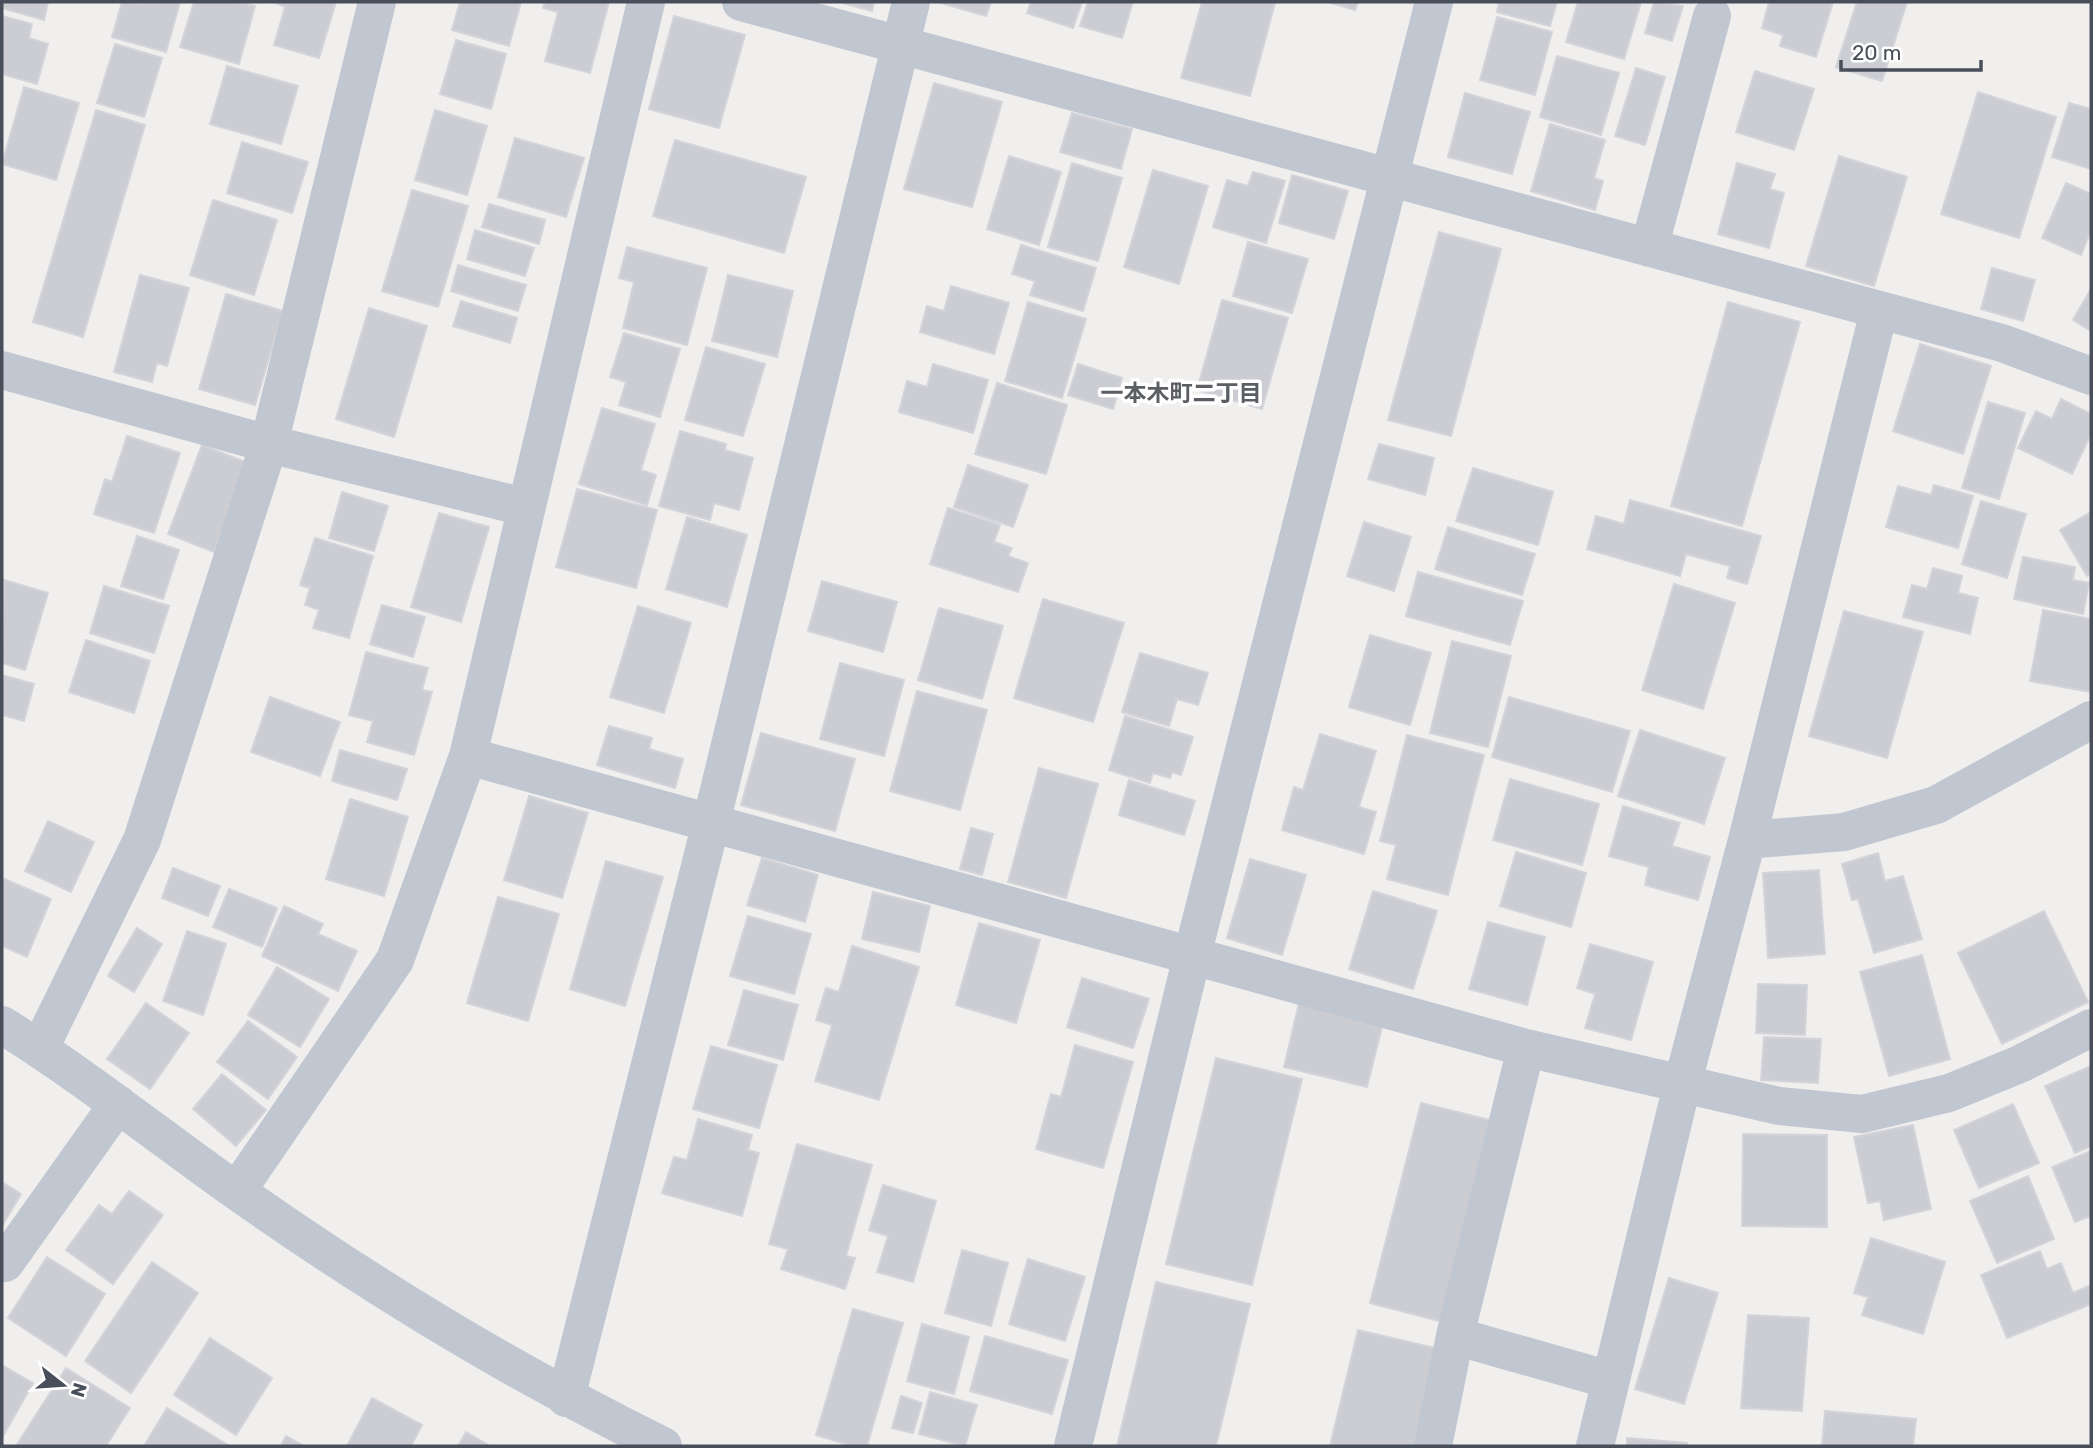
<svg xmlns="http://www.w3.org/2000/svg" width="2093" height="1448" viewBox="0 0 2093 1448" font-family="Rubik,'Noto Sans JP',sans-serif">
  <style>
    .building { fill: #cccdd3; stroke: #d3d4da; stroke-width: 2 }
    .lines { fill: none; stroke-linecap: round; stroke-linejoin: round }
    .minor { stroke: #c0c7d0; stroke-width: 38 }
    .labels { text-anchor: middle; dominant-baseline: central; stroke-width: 7; stroke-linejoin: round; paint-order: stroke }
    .neighbourhood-label { font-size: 23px; font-weight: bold; fill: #5b5e63; stroke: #fff }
  </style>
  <rect width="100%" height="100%" fill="#f1efee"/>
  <path class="building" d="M2 2H48L44 20 2 8Z
    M122 2 141 4 180 2 166 52 112 37Z
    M194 2H239L255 6 239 64 180 47Z
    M274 2H336L319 58 274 45 285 7Z
    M460 2H521L509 46 452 30Z
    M545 2H609L590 73 545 61 558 12 543 8Z
    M839 2H874L872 11Z
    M938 2H991L986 16Z
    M1031 2H1082L1073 28 1027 13Z
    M1088 2H1133L1122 38 1080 26Z
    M1202 2 1275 3 1250 96 1181 78Z
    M1328 2H1358L1355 10Z
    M1499 2H1557L1550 26 1497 12Z
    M1578 2H1641L1624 59 1566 42Z
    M1654 2 1683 6 1672 41 1645 33Z
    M1769 2H1833L1816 57 1780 46 1783 35 1762 28Z
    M1857 2H1907L1882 81 1836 67Z
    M2 16 32 24 29 38 48 44 37 84 2 74Z
    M674 16 745 35 719 128 649 109Z
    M1497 17 1552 32 1535 95 1480 80Z
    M456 40 506 54 491 109 440 94Z
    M115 44 162 58 144 117 97 103Z
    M1557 56 1619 73 1601 135 1540 117Z
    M227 66 298 86 281 144 210 124Z
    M1636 68 1665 77 1645 145 1615 136Z
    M1755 71 1814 89 1794 150 1736 132Z
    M934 83 1002 102 972 207 904 189Z
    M24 87 79 103 56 180 2 164Z
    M1978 92 2056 117 2019 238 1941 214Z
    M1465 93 1530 112 1512 174 1448 157Z
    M2069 103 2091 109V169L2052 157Z
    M96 110 145 125 83 337 33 322Z
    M435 110 487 126 467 195 415 180Z
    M1072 113 1132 129 1121 169 1060 152Z
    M1550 124 1605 140 1594 178 1603 181 1595 210 1531 191Z
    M515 138 584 158 566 217 498 197Z
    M675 140 806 177 784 253 653 216Z
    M242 142 308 162 292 213 227 193Z
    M1009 156 1061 172 1039 245 987 229Z
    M1839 156 1907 177 1874 286 1806 266Z
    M1072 163 1122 178 1098 261 1048 247Z
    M1737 163 1775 174 1770 189 1784 193 1769 248 1718 234Z
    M1153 170 1208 186 1179 284 1124 267Z
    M1253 172 1285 181 1266 243 1213 227 1227 180 1248 186Z
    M1292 175 1348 191 1334 239 1279 223Z
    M2066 183 2091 194V230L2081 255 2042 238Z
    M412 190 468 206 438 307 382 291Z
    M213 200 277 220 254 295 190 275Z
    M489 204 545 220 539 244 482 227Z
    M475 230 534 248 525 276 467 259Z
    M1439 232 1501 249 1451 436 1388 420Z
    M1248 242 1308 259 1292 313 1233 296Z
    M1021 245 1096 268 1083 311 1030 295 1035 281 1012 274Z
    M627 247 707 268 687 345 623 328 634 282 619 278Z
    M458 265 526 285 518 311 451 291Z
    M1992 268 2035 280 2023 321 1981 309Z
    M140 275 189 288 167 366 157 363 152 382 114 372Z
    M728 275 793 291 777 357 712 341Z
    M951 286 1009 303 994 354 920 332 927 306 944 311Z
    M2091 289V331L2073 320Z
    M226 294 283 311 255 405 199 389Z
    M1222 300 1288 318 1262 409 1197 390Z
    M461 301 517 318 510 343 453 326Z
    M1028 302 1086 319 1062 398 1005 381Z
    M1728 302 1800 322 1742 526 1671 506Z
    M369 308 427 326 394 437 336 419Z
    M624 333 680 349 660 417 619 405 626 382 610 377Z
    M1920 344 1991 366 1963 454 1893 431Z
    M706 347 765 364 743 436 685 420Z
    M933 364 988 380 973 433 899 412 907 381 927 387Z
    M1078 364 1122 378 1113 409 1068 395Z
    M997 383 1067 405 1046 474 975 454Z
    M2061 399 2091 414V434L2072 474 2018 448 2036 411 2052 419Z
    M1988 402 2025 413 1999 499 1962 488Z
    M602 408 655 424 641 470 656 475 647 505 579 484Z
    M680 431 726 444 725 450 753 458 739 510 714 503 710 520 659 506Z
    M127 436 180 453 154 533 94 514 105 479 112 482Z
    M1379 444 1434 458 1425 495 1368 479Z
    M202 445 248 463 214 552 168 534Z
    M968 465 1028 485 1013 527 954 507Z
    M1473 468 1553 492 1538 545 1456 521Z
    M1934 485 1973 496 1958 548 1886 527 1898 486 1931 495Z
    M577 489 657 510 636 588 556 567Z
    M342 492 388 506 374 551 329 538Z
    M1630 500 1761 536 1747 584 1727 578 1730 566 1686 554 1680 576 1587 549 1596 516 1624 524Z
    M1981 501 2026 514 2007 578 1962 564Z
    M948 508 1000 525 994 542 1012 548 1008 556 1028 563 1018 592 930 564Z
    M2091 512V573L2087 576 2060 530Z
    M439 513 489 527 461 622 411 607Z
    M687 517 747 535 727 607 666 589Z
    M1364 522 1411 537 1394 591 1347 576Z
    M1448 527 1535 554 1522 595 1435 569Z
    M137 536 179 550 163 599 121 586Z
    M315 538 373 556 349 638 313 628 319 610 305 605 310 588 300 585Z
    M2023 557 2075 567 2073 580 2089 583 2083 614 2014 599Z
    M1933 568 1962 576 1958 593 1978 598 1970 634 1903 617 1912 585 1927 589Z
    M1418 572 1523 601 1510 645 1406 616Z
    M4 580 48 593 25 670 2 663Z
    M822 581 897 602 883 652 808 631Z
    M1674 584 1735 603 1703 709 1642 690Z
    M104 586 169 606 154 653 90 633Z
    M1043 599 1124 623 1093 722 1014 698Z
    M382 605 425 617 413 657 370 644Z
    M638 606 691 623 664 713 610 697Z
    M939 608 1003 626 982 699 918 680Z
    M2043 610 2091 619V692L2030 681Z
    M1844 611 1923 632 1887 758 1809 736Z
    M1370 635 1431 653 1410 725 1349 707Z
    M86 640 150 661 134 713 69 692Z
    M1452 641 1511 656 1488 747 1430 733Z
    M366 652 428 668 422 690 432 692 414 755 367 742 373 721 349 715Z
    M1140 653 1208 673 1198 705 1177 699 1169 726 1122 712Z
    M840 663 904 680 884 756 820 739Z
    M2 675 34 684 24 721 3 715 2 719Z
    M917 691 987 710 960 810 890 791Z
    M270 697 340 722 320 776 251 752Z
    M1509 697 1630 731 1612 792 1492 757Z
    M1125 716 1193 737 1181 775 1172 772 1170 778 1153 773 1150 783 1109 770Z
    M609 726 652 738 649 749 683 759 675 788 597 765Z
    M1640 730 1725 758 1704 824 1618 796Z
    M761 733 855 759 835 831 741 805Z
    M1320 734 1376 751 1359 807 1376 812 1364 854 1282 830 1294 787 1303 790Z
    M1407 735 1484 755 1448 895 1387 879 1396 845 1380 841Z
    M340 750 407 769 397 800 332 781Z
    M1039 768 1098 784 1066 898 1008 882Z
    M1510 779 1599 804 1582 865 1493 840Z
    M1129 780 1195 801 1184 835 1119 815Z
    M529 796 588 813 562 898 504 880Z
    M350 799 408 817 384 896 326 879Z
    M1623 806 1680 823 1672 846 1710 857 1698 900 1645 885 1649 867 1609 856Z
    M48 821 94 842 71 892 25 871Z
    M971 828 993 834 982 875 960 869Z
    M1516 852 1586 873 1571 927 1500 906Z
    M1878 853 1885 881 1903 876 1922 939 1874 953 1858 899 1852 900 1842 864Z
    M762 858 818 875 805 922 747 905Z
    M1250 859 1306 875 1282 955 1227 938Z
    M606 861 663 877 625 1006 570 989Z
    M173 868 220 886 208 916 162 898Z
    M1819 870 1825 954 1768 958 1763 873Z
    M2 878 51 899 27 957 2 946Z
    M229 889 277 908 262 947 213 927Z
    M1373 891 1437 911 1413 989 1349 969Z
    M873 892 930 906 919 952 862 939Z
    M498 897 559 914 528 1021 467 1003Z
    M284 906 323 924 318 934 357 951 338 991 262 956Z
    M2044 911 2088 1002 2002 1044 1958 953Z
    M748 916 811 934 794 994 730 976Z
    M1488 922 1545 937 1527 1005 1469 989Z
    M979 923 1040 940 1016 1023 956 1005Z
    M137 928 162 944 134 992 108 976Z
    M187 931 226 944 203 1015 163 1001Z
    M1590 944 1653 962 1631 1040 1585 1028 1595 994 1577 988Z
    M852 946 919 967 879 1100 815 1081 832 1025 816 1020 826 988 839 992Z
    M1922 955 1950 1059 1889 1076 1860 972Z
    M277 967 329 999 300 1047 248 1015Z
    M1082 978 1149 999 1133 1048 1067 1027Z
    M1758 984 1807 985 1805 1035 1756 1033Z
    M744 990 798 1005 783 1060 728 1045Z
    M146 1003 189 1033 150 1089 107 1059Z
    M1299 1003 1383 1023 1367 1087 1284 1067Z
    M248 1021 297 1057 268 1099 217 1062Z
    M1764 1037 1821 1039 1818 1083 1761 1080Z
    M1075 1045 1133 1062 1103 1168 1036 1149 1051 1094 1061 1097Z
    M711 1046 777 1065 759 1128 693 1109Z
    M1216 1058 1302 1079 1252 1285 1166 1264Z
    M2091 1066V1146L2075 1153 2045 1086Z
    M222 1074 266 1110 236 1146 193 1109Z
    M1421 1103 1494 1121 1443 1322 1370 1303Z
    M2013 1104 2039 1163 1979 1188 1954 1130Z
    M698 1119 752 1135 748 1150 759 1153 742 1216 662 1193 674 1157 687 1160Z
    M1913 1125 1931 1209 1884 1220 1880 1201 1868 1203 1854 1137Z
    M1743 1134 1827 1135V1227L1742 1226Z
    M797 1144 872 1165 846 1256 855 1258 845 1289 781 1269 788 1249 769 1244Z
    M2091 1151V1216L2075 1222 2052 1167Z
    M2028 1176 2054 1239 1997 1263 1970 1201Z
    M2 1182 21 1194 2 1226Z
    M883 1185 936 1201 913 1282 877 1272 888 1236 869 1230Z
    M129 1191 163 1215 113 1284 66 1250 99 1205 112 1214Z
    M1871 1238 1945 1262 1923 1334 1862 1315 1868 1297 1854 1293Z
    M962 1250 1008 1263 991 1326 945 1313Z
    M2040 1251 2047 1269 2061 1263 2073 1293 2089 1286 2091 1304 2007 1338 1981 1275Z
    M47 1257 105 1294 66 1356 8 1318Z
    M1028 1259 1085 1277 1065 1341 1009 1324Z
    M152 1262 198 1293 131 1393 85 1361Z
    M1669 1278 1718 1293 1684 1404 1635 1389Z
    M1156 1282 1250 1304 1216 1446H1117Z
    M853 1309 903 1323 867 1446H853L816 1435Z
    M1748 1315 1809 1318 1802 1411 1741 1408Z
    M922 1324 969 1337 954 1394 907 1381Z
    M1358 1330 1439 1349 1416 1446H1330Z
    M985 1336 1068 1360 1052 1414 970 1391Z
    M210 1338 272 1378 236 1435 174 1395Z
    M2 1365 33 1383 2 1438Z
    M66 1368 130 1408 106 1446H16Z
    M930 1392 977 1405 965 1446 919 1434Z
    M901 1396 922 1403 913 1433 892 1428Z
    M372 1398 422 1425 411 1446H347Z
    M167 1408 228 1445V1446H144Z
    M1825 1411 1916 1419 1913 1446H1822Z
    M466 1432 490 1446H458Z
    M286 1436 304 1446H281Z
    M1627 1438 1687 1443 1686 1446H1627Z"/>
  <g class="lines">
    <path class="minor" d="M741 2 2002 343 2091 376
      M1649 248 1712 16
      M2 370 269 444 525 507
      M468 756 1526 1048 1779 1106 1862 1114 1949 1093 2020 1064 2091 1028
      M1747 840 1844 832 1936 805 2091 720
      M2 1025C83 1075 157 1135 235 1190 371 1286 514 1373 663 1446
      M40 1048 142 840 269 444 377 2
      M237 1191 395 960 468 756 646 2
      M5 1263 118 1104
      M1455 1336 1610 1380
      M566 1398 711 823 911 2
      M1073 1446 1192 956 1434 2
      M1433 1446 1455 1336 1526 1048
      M1595 1446 1682 1085 1747 840 1879 311"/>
  </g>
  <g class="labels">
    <g class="neighbourhood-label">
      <text x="1181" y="393">一本木町二丁目</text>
    </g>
  </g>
  <rect width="2093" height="1448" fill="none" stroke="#484f5b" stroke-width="7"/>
  <g transform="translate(63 1385) rotate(107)" stroke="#ffffff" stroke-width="5" paint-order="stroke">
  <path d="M0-5L12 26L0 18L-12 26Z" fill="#484f5b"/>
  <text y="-10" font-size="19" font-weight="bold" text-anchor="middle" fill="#484f5b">N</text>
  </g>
  <path d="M1841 60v10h140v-10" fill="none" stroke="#484f5b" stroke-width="3.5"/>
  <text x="1852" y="60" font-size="21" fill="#484f5b" stroke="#ffffff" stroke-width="5" paint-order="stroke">20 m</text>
</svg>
